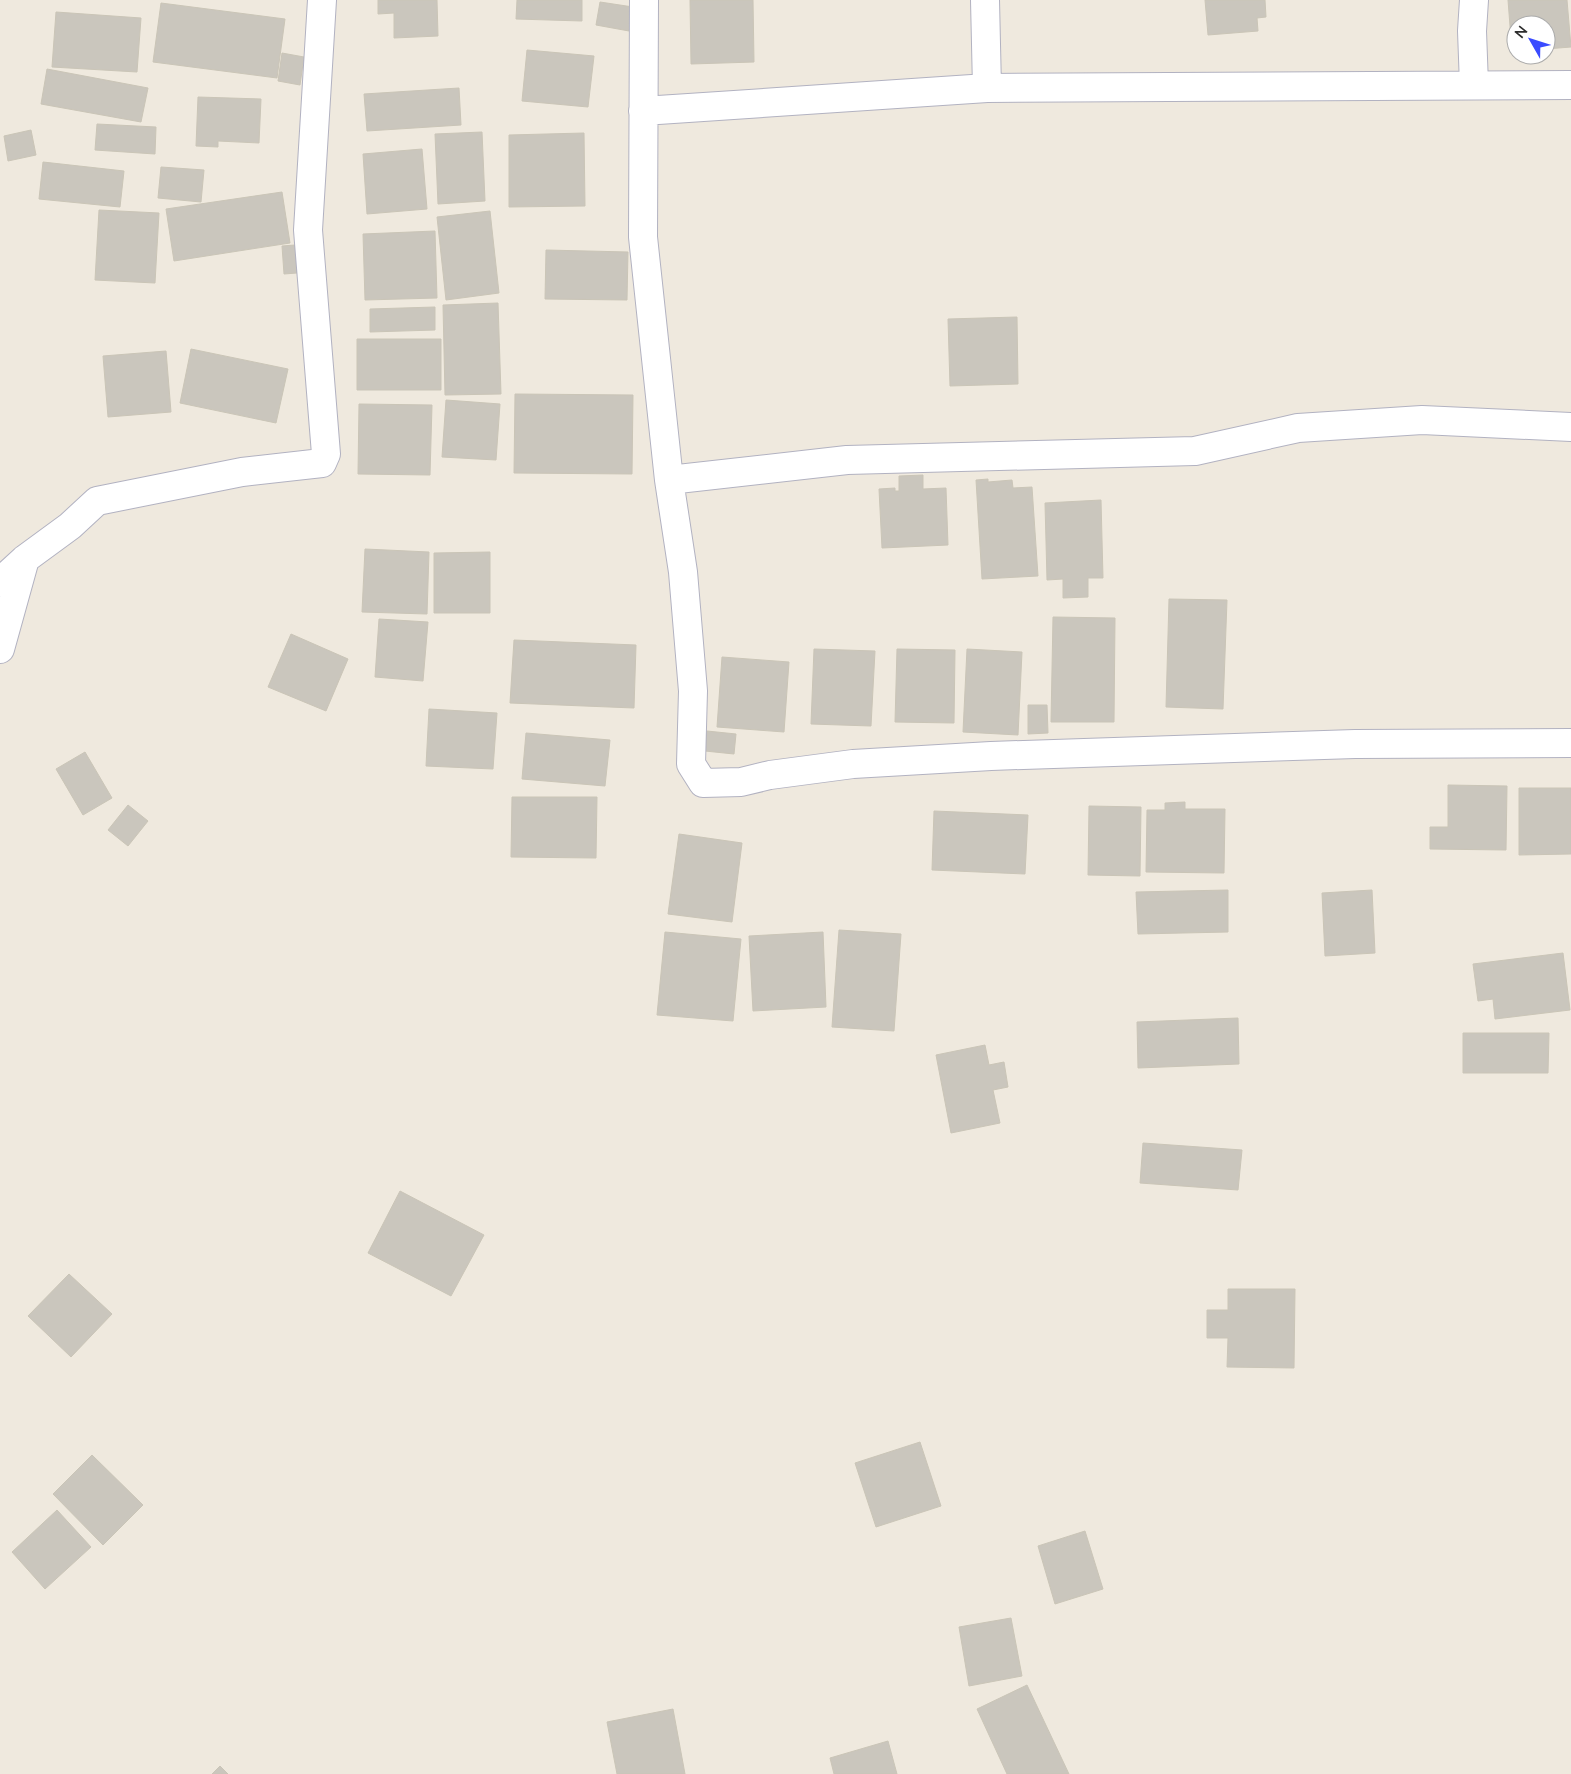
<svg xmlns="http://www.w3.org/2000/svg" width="1571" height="1774" viewBox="0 0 1571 1774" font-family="Lato,sans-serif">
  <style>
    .building { fill: #cac6bd; stroke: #cac5b7 }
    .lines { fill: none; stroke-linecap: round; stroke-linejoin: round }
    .minor-casing { stroke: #b2b2c1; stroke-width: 30 }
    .minor { stroke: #fff; stroke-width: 28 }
  </style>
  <rect width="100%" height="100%" fill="#efe9de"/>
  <path class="building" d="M378 0H437L438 36 394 38V13L378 14Z
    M517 0H582V21L516 19Z
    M690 0H753L754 62 691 64Z
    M1205 0H1265L1266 17 1257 18 1258 31 1208 35Z
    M1508 0H1567L1571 47 1546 49V25H1516V51L1512 52Z
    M600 2 633 7 629 31 596 25Z
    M161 3 285 19 277 78 153 62Z
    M56 12 141 18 137 72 52 67Z
    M527 50 594 56 588 107 522 101Z
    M282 53 304 57 300 85 278 81Z
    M47 69 148 88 141 122 41 104Z
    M459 88 461 125 367 131 364 94Z
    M198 97 261 99 259 143 218 141V147L196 146Z
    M97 124 156 127 155 154 95 150Z
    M31 130 36 155 8 161 4 136Z
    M482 132 485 201 438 204 435 134Z
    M584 133 585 206 509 207V135Z
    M422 149 427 209 367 214 363 154Z
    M43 162 124 171 120 207 39 199Z
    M161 167 204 170 201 202 158 198Z
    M282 192 290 243 174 261 166 209Z
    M99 210 159 213 155 283 95 280Z
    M490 211 499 293 446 300 437 217Z
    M435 231 437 298 365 300 363 234Z
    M308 244 310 272 284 274 282 246Z
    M546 250 628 252 627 300 545 299Z
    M498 303 501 394 445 395 443 305Z
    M435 307V330L370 332V309Z
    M1017 317 1018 384 950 386 948 319Z
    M357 339H441V390H357Z
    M191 349 288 369 276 423 180 403Z
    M166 351 171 412 108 417 103 356Z
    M515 394 633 395 632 474 514 473Z
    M446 400 500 404 496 460 442 457Z
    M359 404 432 405 430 475 358 474Z
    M923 475V489L946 488 948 545 882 548 879 489 895 488V491H899V476Z
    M988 479V482L1012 480 1013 488 1032 487 1038 576 982 579 976 480Z
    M1101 500 1103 578H1088V597L1063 598V579L1047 580 1045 503Z
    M365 549 429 552 427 614 362 612Z
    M490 552V613H434V553Z
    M1169 599 1227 600 1223 709 1166 707Z
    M1053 617 1115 618 1114 722H1051Z
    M379 619 428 622 423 681 375 677Z
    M291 634 348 659 326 711 268 687Z
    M514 640 636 645 634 708 510 703Z
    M814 649 875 651 871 726 811 724Z
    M897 649 955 650 954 723 895 722Z
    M967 649 1022 652 1018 735 963 732Z
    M722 657 789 662 784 732 717 727Z
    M1028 705H1047L1048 733 1028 734Z
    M429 709 497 713 493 769 426 766Z
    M707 731 736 734 734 754 705 751Z
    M526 733 610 740 605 786 522 779Z
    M85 752 112 798 83 815 56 769Z
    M1448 785 1507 786 1506 850 1430 849V827H1448Z
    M1519 788H1571V854L1519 855Z
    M512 797H597L596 858 511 857Z
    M1185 802V809H1225L1224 873 1146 872 1147 810H1165V803Z
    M128 805 148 821 128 846 108 830Z
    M1089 806 1141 807 1140 876 1088 875Z
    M934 811 1028 815 1025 874 932 870Z
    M679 834 742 843 732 922 668 914Z
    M1228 890V932L1138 934 1136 892Z
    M1372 890 1375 953 1325 956 1322 893Z
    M839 930 901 934 894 1031 832 1027Z
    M665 932 741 939 733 1021 657 1015Z
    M823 932 826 1007 753 1011 749 936Z
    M1563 953 1570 1010 1495 1019 1493 999 1478 1001 1473 964Z
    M1238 1018 1239 1064 1138 1068 1137 1022Z
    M1463 1033H1549L1548 1073H1463Z
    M985 1045 989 1065 1004 1062 1008 1087 993 1090 1000 1123 951 1133 936 1055Z
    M1143 1143 1242 1150 1238 1190 1140 1183Z
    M400 1191 484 1235 451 1296 368 1253Z
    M69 1274 112 1314 71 1357 28 1316Z
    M1228 1289H1295L1294 1368 1227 1367 1228 1338H1207V1310H1228Z
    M920 1442 941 1506 876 1527 855 1463Z
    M92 1455 143 1505 103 1545 53 1494Z
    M57 1510 91 1547 45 1589 12 1552Z
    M1085 1531 1103 1589 1055 1604 1038 1546Z
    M1011 1618 1022 1676 969 1686 959 1627Z
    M1027 1685 1069 1774H1007L977 1709Z
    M673 1709 685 1774H617L607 1722Z
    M888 1741 897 1774H834L830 1758Z
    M220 1766 228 1774H212Z"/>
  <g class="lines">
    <g class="minor-casing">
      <path id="minor" d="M644 0 643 237 669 480 683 572 693 691 691 764 703 783 741 782 770 775 853 764 991 756 1355 744 1571 743
        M985 0 987 88 1571 85
        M1474 85 1472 31 1474 0
        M643 111 987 88
        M669 480 847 460 1195 451 1298 428 1422 420 1571 427
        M0 582 25 559 70 526 97 501 242 472 322 463 326 454 308 230 322 0
        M0 649 25 559"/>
    </g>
    <use href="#minor" class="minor"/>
  </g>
  <g transform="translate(1531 40) rotate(309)"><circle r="24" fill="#ffffff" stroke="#ababab"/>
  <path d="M0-4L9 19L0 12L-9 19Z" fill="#3a4bff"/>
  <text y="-8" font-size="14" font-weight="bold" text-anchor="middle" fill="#2c2c2c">N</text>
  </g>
</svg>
